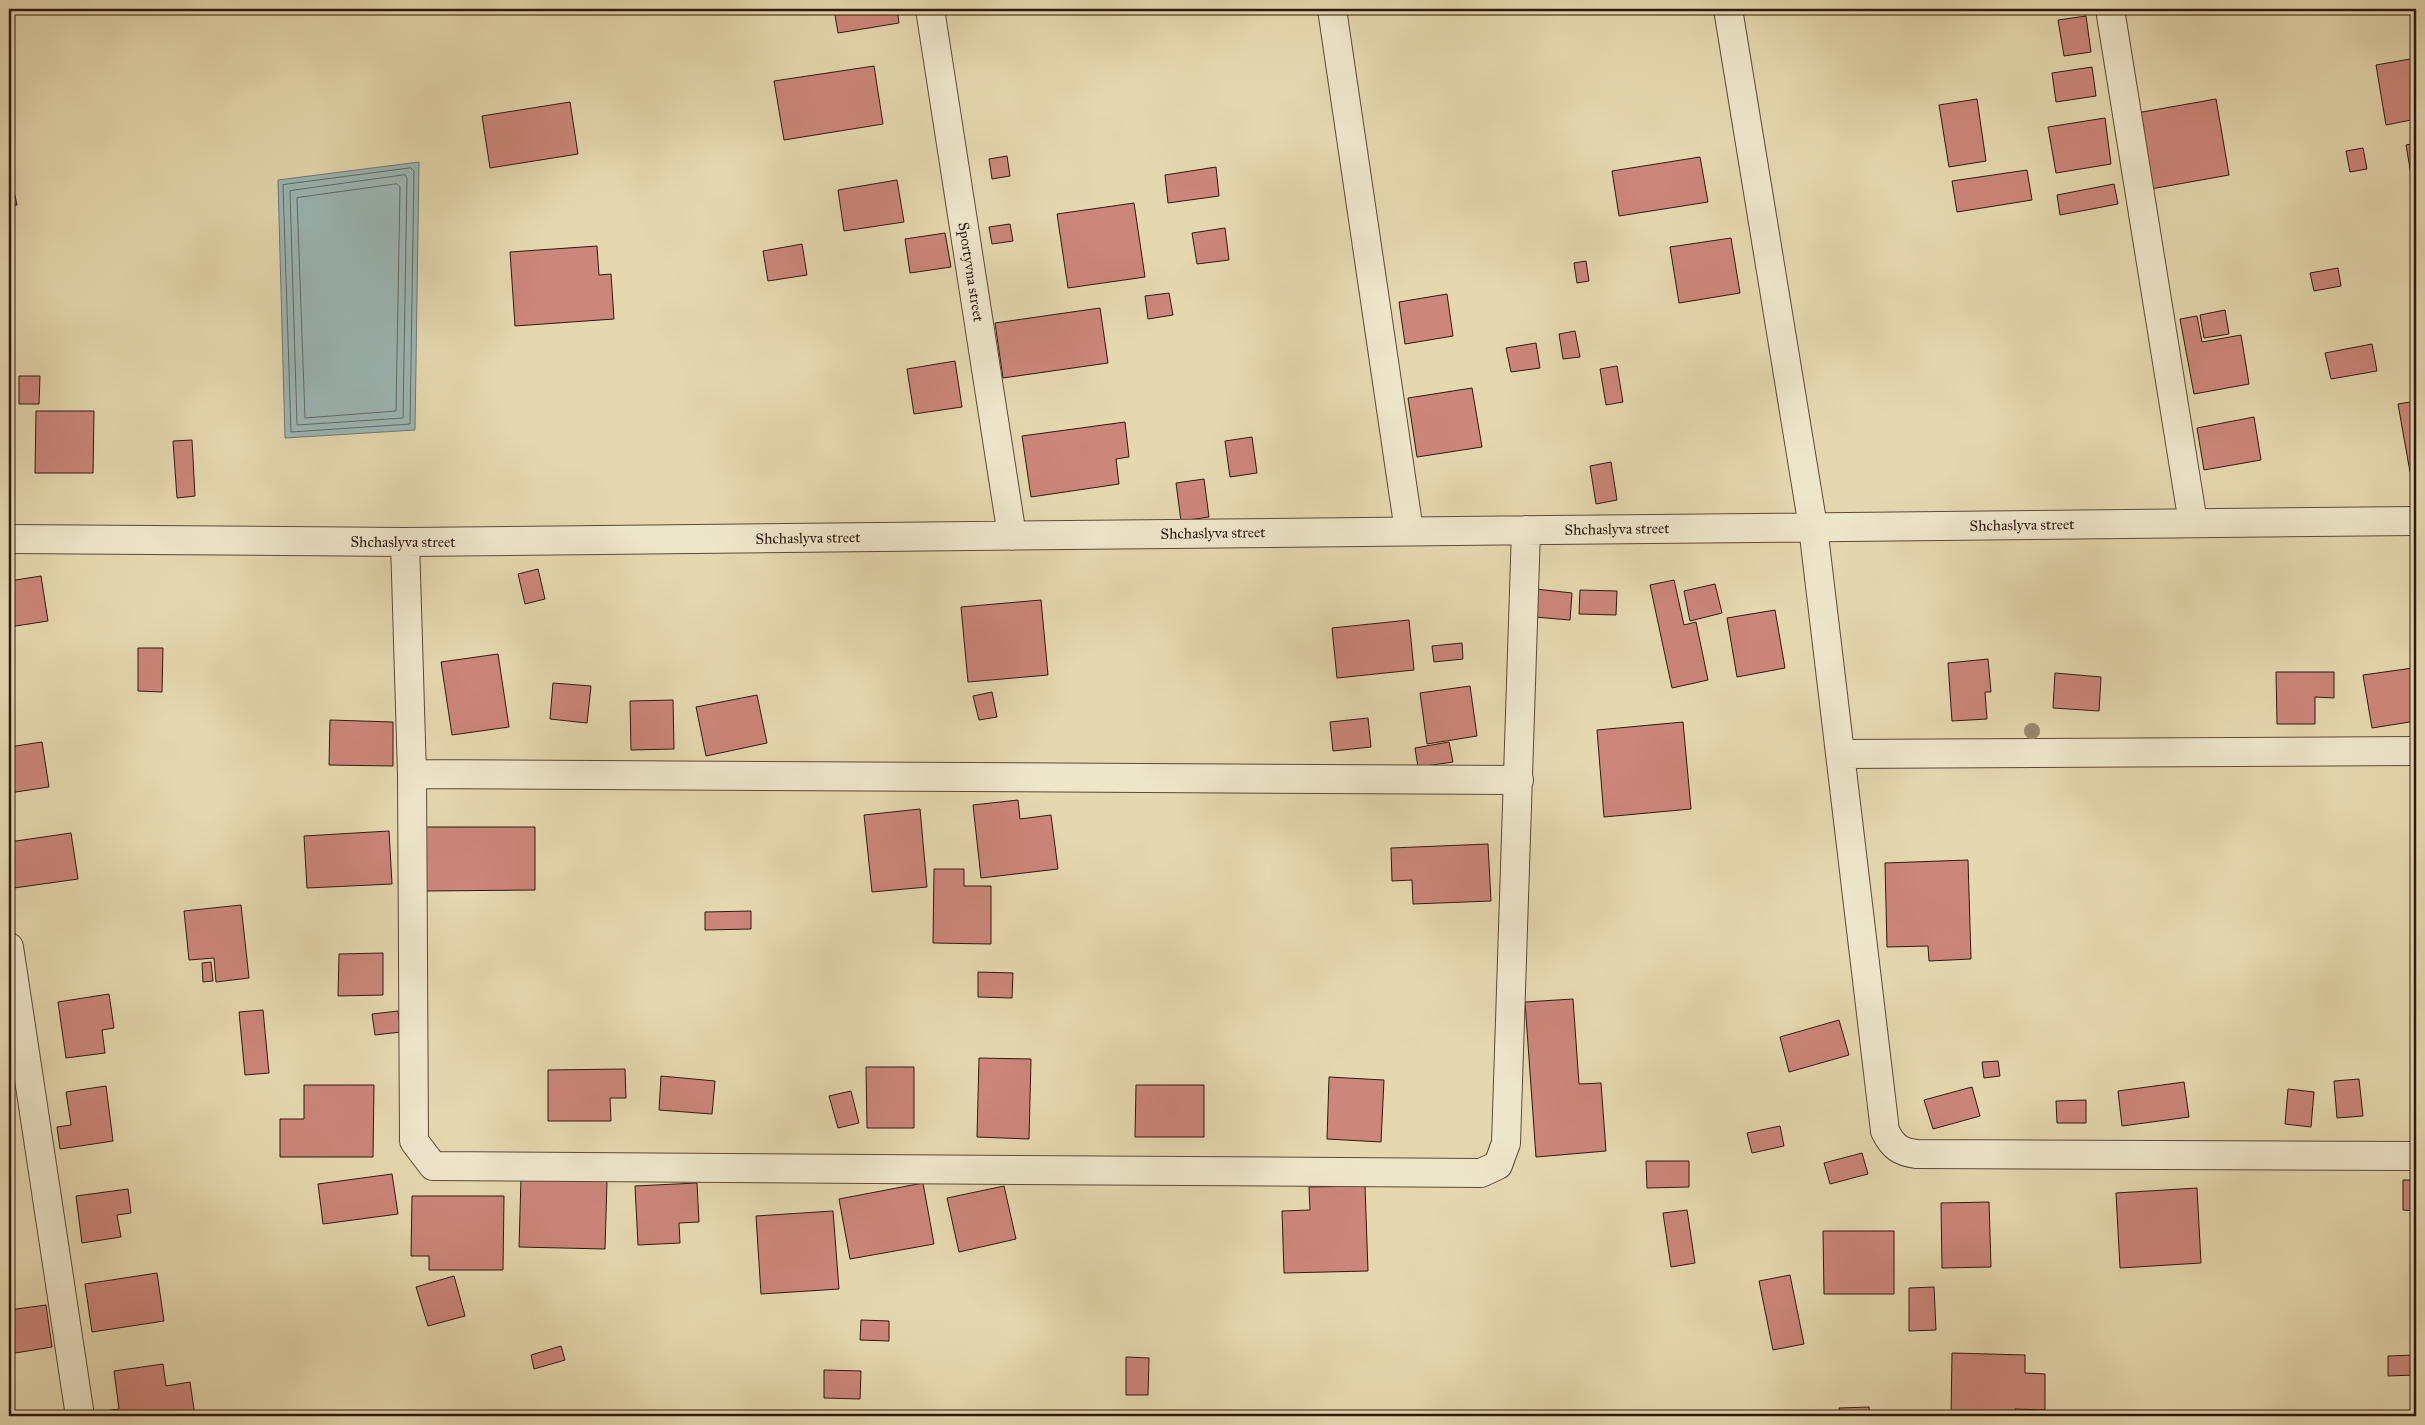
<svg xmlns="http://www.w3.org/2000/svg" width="2425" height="1425" viewBox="0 0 2425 1425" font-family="'IM FELL Great Primer',serif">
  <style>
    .water { fill: #9bb7b6; stroke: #6f7874 }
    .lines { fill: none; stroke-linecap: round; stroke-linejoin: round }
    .shore { stroke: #646863; stroke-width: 1 }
    .building { fill: #cc867a; stroke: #2e1910 }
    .street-casing { stroke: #5c4938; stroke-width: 30 }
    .street { stroke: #eee6cb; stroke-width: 28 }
    .tree { fill: #978a6b }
    .labels { text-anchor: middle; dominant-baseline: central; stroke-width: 4; stroke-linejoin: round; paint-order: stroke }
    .street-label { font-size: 15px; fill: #2e1910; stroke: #eee6cb }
  </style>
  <rect width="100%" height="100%" fill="#e5d8af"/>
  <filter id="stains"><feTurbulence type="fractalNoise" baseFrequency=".004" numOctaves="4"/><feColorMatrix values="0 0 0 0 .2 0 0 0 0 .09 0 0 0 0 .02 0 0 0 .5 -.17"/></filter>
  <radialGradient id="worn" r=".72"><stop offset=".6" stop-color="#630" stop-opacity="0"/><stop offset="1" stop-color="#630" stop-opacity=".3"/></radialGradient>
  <path class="water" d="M419 162 415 430 285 438 278 180Z"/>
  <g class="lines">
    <path class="shore" d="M411 168 414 171 410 424 291 432 283 185Z
      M405 175 407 178 403 418 297 425 290 191Z
      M397 184 400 187 396 411 305 418 297 198Z"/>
  </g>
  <path class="building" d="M687 9H716L688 13Z
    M834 9H897L899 23 838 33Z
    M2086 16 2091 52 2064 56 2058 20Z
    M2416 58V119L2386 125 2376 65Z
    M874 66 883 124 784 140 774 81Z
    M2092 67 2096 96 2056 102 2052 73Z
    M1977 99 1986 161 1949 167 1939 105Z
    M2216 99 2229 175 2145 190 2131 114Z
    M570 102 578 154 490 168 482 116Z
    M2105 118 2111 164 2056 173 2048 127Z
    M2416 143V204L2406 145Z
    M2363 148 2367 169 2350 172 2346 151Z
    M1007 156 1010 176 992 179 989 159Z
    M1700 157 1708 202 1619 216 1612 171Z
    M1216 167 1219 196 1168 203 1165 175Z
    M2027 170 2032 200 1957 212 1952 181Z
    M897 180 904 222 844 231 838 190Z
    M12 182 17 205 9 207V183Z
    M2114 184 2118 204 2060 215 2057 195Z
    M1134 203 1145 277 1068 288 1057 214Z
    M1010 224 1013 241 992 244 989 227Z
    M1225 228 1229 260 1197 264 1192 233Z
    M945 233 951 267 910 273 905 239Z
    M1731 238 1740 293 1679 303 1670 247Z
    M802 244 807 275 768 281 763 251Z
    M597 246 599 275 611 274 614 319 515 326 510 252Z
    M1586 261 1589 281 1577 283 1574 263Z
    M2338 268 2341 286 2314 291 2310 273Z
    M1169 293 1173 315 1148 319 1145 296Z
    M1447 294 1453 336 1405 344 1399 302Z
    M1100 308 1108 363 1003 378 995 323Z
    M2225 310 2229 334 2204 338 2200 315Z
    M2197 316 2202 342 2241 335 2249 384 2194 394 2180 319Z
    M1575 331 1580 357 1563 359 1559 334Z
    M1536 343 1540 368 1511 372 1506 348Z
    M2372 344 2377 371 2331 379 2325 353Z
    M955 361 962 407 914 414 907 369Z
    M1617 366 1623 402 1606 405 1600 369Z
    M19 376H40L39 404H19Z
    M1472 388 1482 447 1417 457 1408 398Z
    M2416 401V471L2410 472 2398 404Z
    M36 411H94L93 473H35Z
    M2254 417 2261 460 2204 470 2197 428Z
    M1125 422 1129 457 1116 459 1119 484 1031 497 1022 436Z
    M1252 437 1257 473 1230 477 1225 441Z
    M192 440 195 496 177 498 173 441Z
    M1611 462 1617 500 1596 504 1590 466Z
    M1204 479 1209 517 1181 521 1176 483Z
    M538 569 545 599 525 604 518 574Z
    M41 576 48 621 9 627V581Z
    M1674 580 1684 625 1696 622 1708 680 1672 688 1650 585Z
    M1715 584 1722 613 1690 621 1684 591Z
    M1536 589 1572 593 1570 620 1534 617Z
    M1580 590 1617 591 1616 615 1579 614Z
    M1041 600 1048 675 968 682 961 607Z
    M1775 610 1785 668 1737 677 1727 618Z
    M1409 620 1414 670 1337 678 1332 628Z
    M1462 643 1463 659 1434 662 1432 646Z
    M138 648H163L162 692 138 691Z
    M498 654 509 727 452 735 441 662Z
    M1988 659 1991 692H1985L1987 719 1952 721 1948 663Z
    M2413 668 2416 687V721L2372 728 2363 675Z
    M2276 672H2334V698L2315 697V724H2277Z
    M2055 673 2101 677 2099 711 2053 708Z
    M553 683 591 686 587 723 550 719Z
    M1470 686 1477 736 1427 744 1420 693Z
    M992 692 997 717 979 720 973 696Z
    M757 695 767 743 706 756 696 707Z
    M673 700 674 749 631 750 630 701Z
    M1368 718 1371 747 1333 751 1330 722Z
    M330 720 393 722V766L329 765Z
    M1683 722 1691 809 1604 817 1597 730Z
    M42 742 49 787 9 793V747Z
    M1449 742 1453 762 1418 767 1415 748Z
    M1018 800 1020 819 1051 815 1058 869 981 878 973 805Z
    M920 809 927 887 872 892 864 815Z
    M426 827H535V890L426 891Z
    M389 831 392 884 307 888 304 836Z
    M71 833 78 879 14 888 9 842Z
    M1488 844 1491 901 1413 904 1412 880 1392 881 1391 848Z
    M1968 860 1971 959 1929 961 1928 946 1887 947 1885 863Z
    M934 869H964V886H991V944L933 943Z
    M241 905 249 978 216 982 214 958 189 960 184 911Z
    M751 911V929L705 930V912Z
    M383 953V995L338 996 339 954Z
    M211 962 213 981 203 982 202 963Z
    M978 972 1013 973 1012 998 978 997Z
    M109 994 114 1028 102 1030 105 1053 66 1058 58 1002Z
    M1573 999 1579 1084 1601 1083 1606 1151 1536 1157 1525 1002Z
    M263 1010 269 1073 245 1075 239 1012Z
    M398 1011 401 1032 375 1035 372 1014Z
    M1839 1020 1849 1055 1789 1072 1780 1037Z
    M979 1058 1031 1059 1029 1139 977 1137Z
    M1998 1061 2000 1076 1984 1078 1982 1062Z
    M866 1067H914V1128H867Z
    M625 1069 626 1098H610L611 1121H548V1070Z
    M661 1076 715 1081 712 1114 659 1110Z
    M1329 1077 1384 1080 1381 1142 1327 1139Z
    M2359 1079 2363 1116 2337 1118 2334 1081Z
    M2184 1082 2189 1117 2122 1126 2118 1091Z
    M304 1085H374L373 1157H280V1119H304Z
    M1136 1085H1204V1137H1135Z
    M106 1086 113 1141 60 1149 57 1127 71 1125 66 1092Z
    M1972 1087 1980 1116 1933 1129 1924 1100Z
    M2288 1089 2314 1092 2311 1127 2285 1124Z
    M851 1091 859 1123 838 1128 829 1096Z
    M2086 1100V1123H2057L2056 1101Z
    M1780 1126 1784 1146 1752 1153 1747 1133Z
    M1862 1153 1868 1174 1830 1184 1824 1163Z
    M1646 1161H1689V1187L1647 1188Z
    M392 1174 398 1214 323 1224 318 1184Z
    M521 1178 607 1181 605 1249 519 1247Z
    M2403 1180H2416V1211L2403 1210Z
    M697 1183 699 1222 679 1223 680 1243 638 1245 635 1186Z
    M923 1183 934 1244 850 1259 839 1199Z
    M1004 1186 1016 1239 959 1252 947 1198Z
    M1365 1186 1368 1271 1284 1273 1282 1211 1310 1210 1309 1187Z
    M2197 1188 2201 1263 2120 1268 2116 1193Z
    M128 1189 131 1213 117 1215 121 1237 82 1243 76 1196Z
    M412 1196H504L503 1270H429V1256H411Z
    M1989 1202 1991 1267 1942 1268 1941 1203Z
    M1687 1210 1695 1263 1671 1267 1663 1213Z
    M833 1211 839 1289 761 1294 756 1216Z
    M1823 1231H1894V1294H1824Z
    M157 1273 164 1321 92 1332 85 1284Z
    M1790 1275 1804 1344 1773 1350 1759 1281Z
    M454 1276 465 1316 428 1326 416 1287Z
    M1934 1287 1936 1330 1909 1331V1288Z
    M46 1305 52 1347 9 1354V1310Z
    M861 1320 889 1321V1341L860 1340Z
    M561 1346 565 1360 534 1369 531 1355Z
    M1952 1353 2025 1355V1373L2045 1374V1410L2015 1409V1416H1951Z
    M2415 1355V1375L2388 1376V1356Z
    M1126 1357 1149 1358 1148 1395H1126Z
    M163 1364 166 1386 190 1382 195 1416H106L105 1411 119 1409 114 1371Z
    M824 1370 861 1371 860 1399 824 1398Z
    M1869 1407 1870 1416H1840L1839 1408Z"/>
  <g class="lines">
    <g class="street-casing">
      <path id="street" d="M930 9 1012 536
        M1332 9 1409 531
        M1728 9 1813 527 1885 1131C1893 1147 1900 1152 1917 1154L2416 1156
        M2110 9 2193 523
        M9 539 405 542 2416 521
        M405 542 412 774 414 1141 433 1166 1481 1173 1498 1165 1506 1143 1526 530
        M1841 754 2416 751
        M412 774 1519 780
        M9 947 80 1416"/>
    </g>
    <use href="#street" class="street"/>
  </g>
  <circle class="tree" cx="2032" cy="731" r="8"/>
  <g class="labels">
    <g class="street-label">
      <text transform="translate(971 272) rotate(81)">Sportyvna street</text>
      <text transform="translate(2022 525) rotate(-1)">Shchaslyva street</text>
      <text transform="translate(1617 529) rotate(-1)">Shchaslyva street</text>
      <text transform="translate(1213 533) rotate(-1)">Shchaslyva street</text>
      <text transform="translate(808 538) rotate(-1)">Shchaslyva street</text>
      <text x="403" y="542">Shchaslyva street</text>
    </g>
  </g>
  <rect width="2425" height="1425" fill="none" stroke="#e5d8af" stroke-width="30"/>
  <rect x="10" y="10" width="2405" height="1405" fill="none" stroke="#2e1910" stroke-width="2.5"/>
  <rect x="15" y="15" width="2395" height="1395" fill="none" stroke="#2e1910"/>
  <rect width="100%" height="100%" filter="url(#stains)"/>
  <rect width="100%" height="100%" fill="url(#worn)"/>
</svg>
